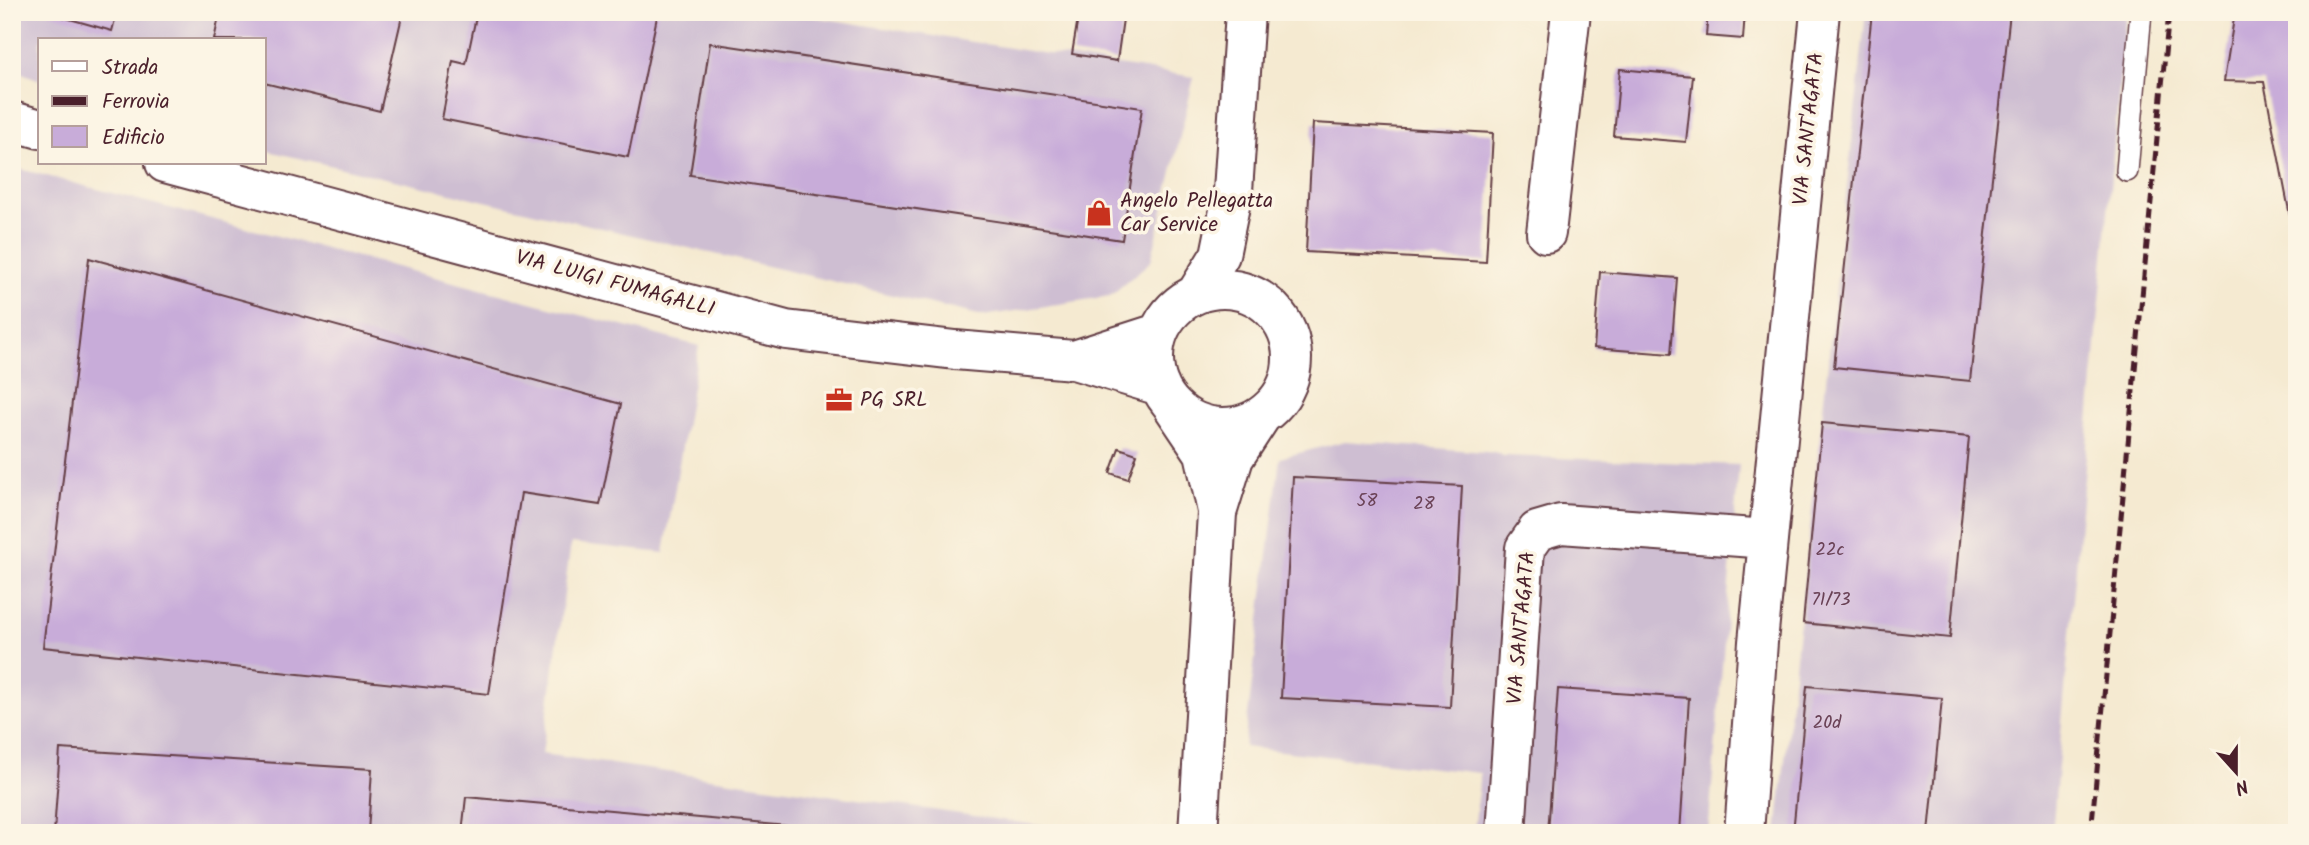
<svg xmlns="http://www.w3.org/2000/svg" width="2309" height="845" viewBox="0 0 2309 845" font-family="Kalam,sans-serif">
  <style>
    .industrial { fill: #cebed2 }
    .building { fill: #c8acd9 }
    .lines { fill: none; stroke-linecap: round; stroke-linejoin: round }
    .service-casing { stroke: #643d44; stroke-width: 24 }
    .minor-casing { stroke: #643d44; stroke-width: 42 }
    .service { stroke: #fff; stroke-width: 21 }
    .minor { stroke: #fff; stroke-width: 38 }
    .rail { stroke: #4a1f2b; stroke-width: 5; stroke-dasharray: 10 5; stroke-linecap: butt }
    .labels { text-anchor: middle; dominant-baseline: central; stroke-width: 7; stroke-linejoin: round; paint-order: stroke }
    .number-label { font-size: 18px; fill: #6a4256 }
    .street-label { font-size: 21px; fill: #4a1f2b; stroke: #fcf5e5 }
    .poi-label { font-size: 21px; fill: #4a1f2b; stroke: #fcf5e5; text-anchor: start }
  </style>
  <rect width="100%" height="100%" fill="#fcf5e5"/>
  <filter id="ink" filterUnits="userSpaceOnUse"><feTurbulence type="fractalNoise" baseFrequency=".0143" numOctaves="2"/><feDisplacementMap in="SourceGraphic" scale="14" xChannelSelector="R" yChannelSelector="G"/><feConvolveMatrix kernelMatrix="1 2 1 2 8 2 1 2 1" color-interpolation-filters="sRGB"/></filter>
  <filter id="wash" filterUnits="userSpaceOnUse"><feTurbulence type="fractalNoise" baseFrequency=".00686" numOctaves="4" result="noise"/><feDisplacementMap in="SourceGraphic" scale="28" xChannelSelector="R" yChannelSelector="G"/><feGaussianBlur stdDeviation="1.57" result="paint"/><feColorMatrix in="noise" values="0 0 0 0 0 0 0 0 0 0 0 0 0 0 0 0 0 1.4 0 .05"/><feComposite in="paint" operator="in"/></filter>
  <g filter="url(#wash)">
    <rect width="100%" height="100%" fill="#f5ead1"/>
    <path class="industrial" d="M12 12H782L1194 77 1151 261 1110 296 983 316 264 150V40H40V80L12 69Z
      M1866 12H2126L2052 833H1777Z
      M12 167 699 346 664 553 571 543 542 754 1092 833H12Z
      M1345 441 1498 453 1503 456 1739 465 1708 833H1474L1480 773 1244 747 1280 458Z"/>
    <g id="blocks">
      <path class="building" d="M45 12H117L112 31Z
        M220 12H403L380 111 264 83V40H214Z
        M477 12H658L628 157 442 119 453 61 466 64Z
        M1079 12H1124L1117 61 1072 54Z
        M1708 12H1745L1743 39 1706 36Z
        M1872 12H2010L1970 381 1834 367Z
        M2235 12H2297V252L2264 82 2224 81Z
        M710 43 1142 108 1122 240 690 175Z
        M1620 69 1693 76 1686 142 1614 136Z
        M1313 123 1493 133 1486 262 1306 252Z
        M89 258 621 404 600 505 521 493 489 694 43 647Z
        M1600 272 1677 278 1671 354 1594 348Z
        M1822 423 1969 437 1950 638 1803 623Z
        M1119 448 1137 454 1128 479 1110 473Z
        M1293 477 1462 486 1450 707 1281 698Z
        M1807 686 1942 698 1929 833H1793Z
        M1558 689 1689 698 1680 833H1548Z
        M60 749 372 769 368 833H54Z
        M466 797 844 831V833H462Z"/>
    </g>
  </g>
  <g filter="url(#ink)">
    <use href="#blocks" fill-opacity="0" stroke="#643d44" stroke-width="2"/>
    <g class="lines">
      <g class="service-casing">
        <path id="service" d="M2127 171 2141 12"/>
      </g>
      <g class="minor-casing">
        <path id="minor" d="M12 121 40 129
          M165 163 786 330 955 350 1074 360 1160 386
          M1546 233 1571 12
          M1154 358a69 69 0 1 1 138 0a69 69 0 1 1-138 0Z
          M1196 294 1220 255 1233 191 1245 12
          M1074 360 1158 333
          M1173 407 1204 453 1217 511
          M1198 833 1217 513 1234 458 1260 418
          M1506 833 1525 548 1537 531 1561 524 1768 539
          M1744 833 1758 642 1820 12"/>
      </g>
      <use href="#service" class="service"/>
      <use href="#minor" class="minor"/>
      <path class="rail" d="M2091 833 2169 12"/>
    </g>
  </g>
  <defs>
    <g id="shop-bare" transform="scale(2.1)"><path d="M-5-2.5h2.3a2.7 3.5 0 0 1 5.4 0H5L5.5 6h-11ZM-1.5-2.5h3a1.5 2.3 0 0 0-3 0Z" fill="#c8321e" stroke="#fcf5e5" stroke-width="2.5" paint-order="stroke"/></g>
    <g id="office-bare" transform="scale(2.1)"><path d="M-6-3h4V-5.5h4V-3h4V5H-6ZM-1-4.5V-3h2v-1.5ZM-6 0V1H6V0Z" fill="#c8321e" stroke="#fcf5e5" stroke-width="2.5" paint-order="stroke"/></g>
  </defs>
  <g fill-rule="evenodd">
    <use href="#shop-bare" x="1099" y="213"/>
    <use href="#office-bare" x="839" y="400"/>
  </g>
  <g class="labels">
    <g class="number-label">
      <text x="1367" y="501">58</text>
      <text x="1424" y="504">28</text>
      <text x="1830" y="550">22c</text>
      <text x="1831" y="600">71/73</text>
      <text x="1827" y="723">20d</text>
    </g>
    <g class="street-label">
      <text transform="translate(1809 129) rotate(-84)">VIA SANT'AGATA</text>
      <text transform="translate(615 284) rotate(15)">VIA LUIGI FUMAGALLI</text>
      <text transform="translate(1522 628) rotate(-85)">VIA SANT'AGATA</text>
    </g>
    <g class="poi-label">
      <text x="1120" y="201">Angelo Pellegatta<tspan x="1120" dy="24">Car Service</tspan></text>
      <text x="860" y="400">PG SRL</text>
    </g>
  </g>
  <rect width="2309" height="845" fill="none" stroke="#fcf5e5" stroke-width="42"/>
  <rect x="38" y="38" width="228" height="126" fill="#fcf5e5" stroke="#b59f9b" stroke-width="2"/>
  <rect x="52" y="61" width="35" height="10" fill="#ffffff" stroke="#b59f9b" stroke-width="2"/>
  <text x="102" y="74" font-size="21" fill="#4a1f2b">Strada</text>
  <rect x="52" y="96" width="35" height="10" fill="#4a1f2b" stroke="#b59f9b" stroke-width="2"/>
  <text x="102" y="108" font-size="21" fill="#4a1f2b">Ferrovia</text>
  <rect x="52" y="126" width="35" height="21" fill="#c8acd9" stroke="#b59f9b" stroke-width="2"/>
  <text x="102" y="144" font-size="21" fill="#4a1f2b">Edificio</text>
  <g transform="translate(2236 772) rotate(159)" stroke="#fcf5e5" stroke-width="5" paint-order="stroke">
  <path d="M0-5L12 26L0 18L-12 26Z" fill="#4a1f2b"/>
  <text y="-10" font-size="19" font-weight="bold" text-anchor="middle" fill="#4a1f2b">N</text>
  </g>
</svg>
